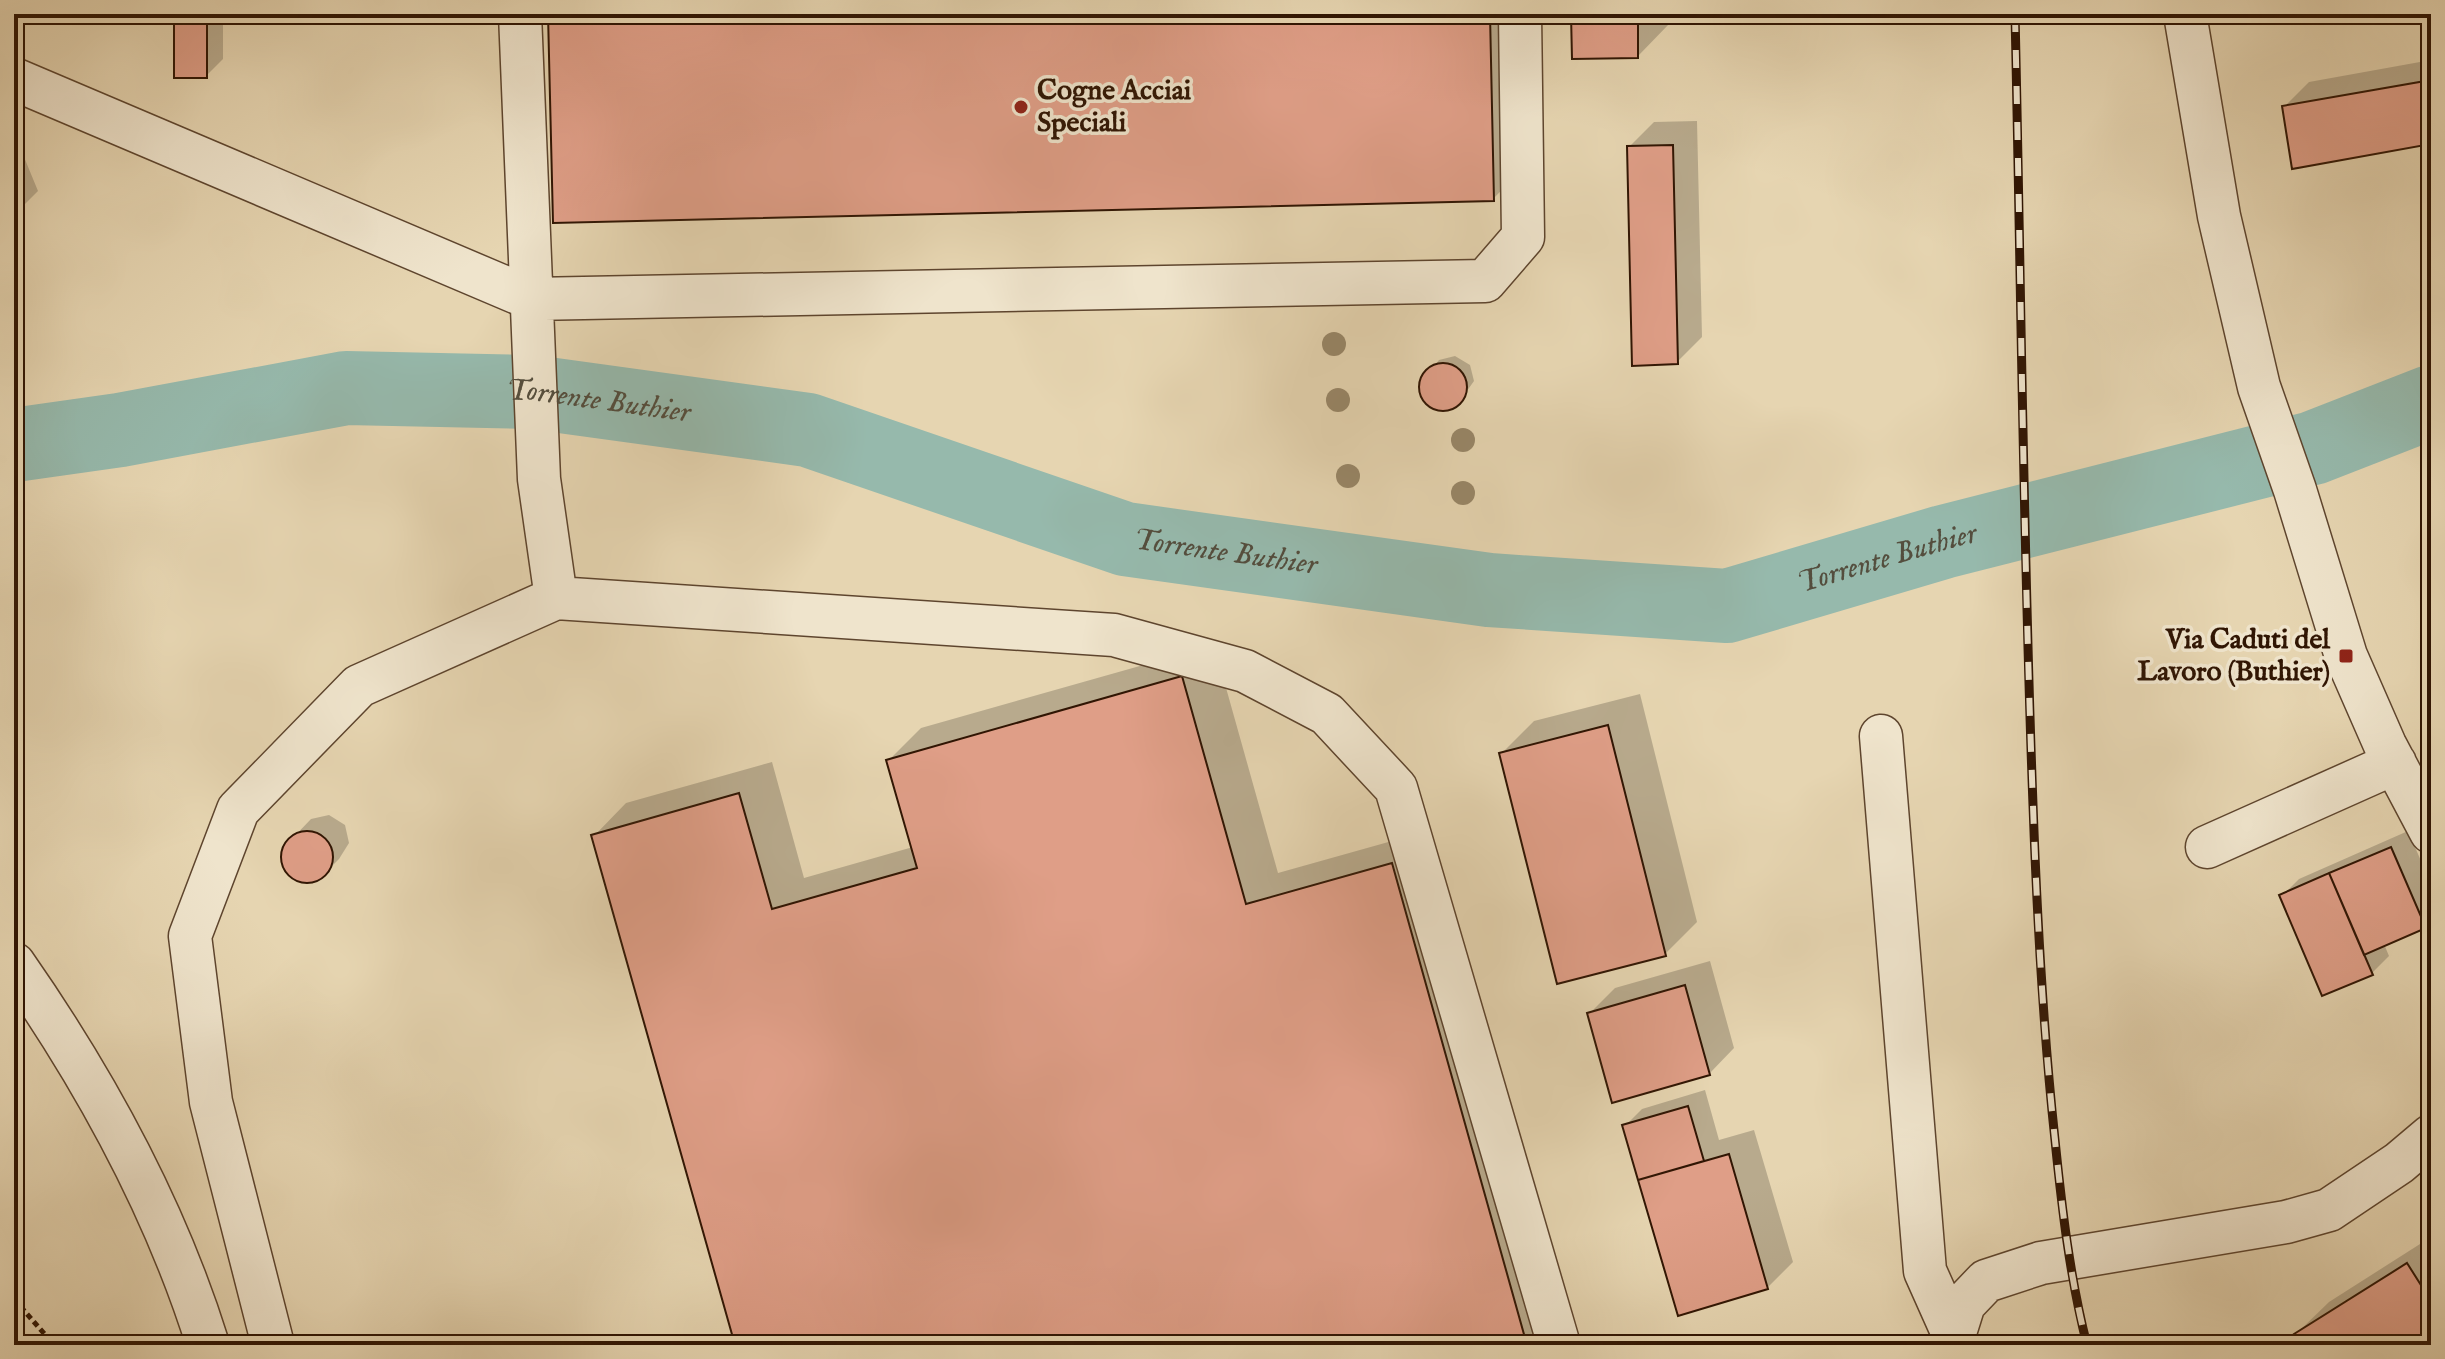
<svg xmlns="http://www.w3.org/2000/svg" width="2445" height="1359" viewBox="0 0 2445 1359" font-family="'IM FELL English',serif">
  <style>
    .shadow { fill: #0003 }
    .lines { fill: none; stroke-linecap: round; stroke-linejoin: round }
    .river { stroke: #96b9ac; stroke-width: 74 }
    .building { fill: #df9e87; stroke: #301503; stroke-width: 2 }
    .minor-casing { stroke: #5e452e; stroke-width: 45 }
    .path { stroke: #301503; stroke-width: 5; stroke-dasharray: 6 4; stroke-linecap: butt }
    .minor { stroke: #efe4cc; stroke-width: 42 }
    .rail-casing { stroke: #301503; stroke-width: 9 }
    .rail { stroke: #efe4cc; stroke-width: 6; stroke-dasharray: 18; stroke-linecap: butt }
    .tree { fill: #988768 }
    .poi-dot { fill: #8f2418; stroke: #efe4cc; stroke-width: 3 }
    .labels { text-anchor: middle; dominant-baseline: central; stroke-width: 7; stroke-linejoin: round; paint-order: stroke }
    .poi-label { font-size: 28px; font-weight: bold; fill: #301503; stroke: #efe4cc; text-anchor: start }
    .water-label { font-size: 30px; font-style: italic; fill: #544e3e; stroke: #efe4cc }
  </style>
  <rect width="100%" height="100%" fill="#e6d5b1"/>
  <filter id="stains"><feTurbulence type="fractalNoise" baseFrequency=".0025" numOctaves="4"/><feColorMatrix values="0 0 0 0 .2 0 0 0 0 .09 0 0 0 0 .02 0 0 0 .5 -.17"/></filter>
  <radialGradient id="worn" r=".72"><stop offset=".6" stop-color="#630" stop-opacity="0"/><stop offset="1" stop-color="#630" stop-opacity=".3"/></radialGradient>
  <path class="shadow" d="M176 14H223V59L206 76Z
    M550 14H1522L1525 166 1493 199Z
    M1573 14H1670V23L1638 56Z
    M2431 60V142L2284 107 2309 82Z
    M1697 121 1702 337 1677 362 1629 147 1654 122Z
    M14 153 24 157 38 191 14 215Z
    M1455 356 1470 365 1474 381 1457 405 1440 410 1425 401 1421 384 1439 360Z
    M1214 645 1278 873 1424 832 1569 1345H737L594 836 626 803 772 762 804 878 913 847 889 760 921 728Z
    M1640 694 1697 922 1665 954 1501 754 1534 721Z
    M329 815 345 825 349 843 339 859 321 877 313 881 294 878 284 863 287 844 311 819Z
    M2408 831 2431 884V920L2425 926 2384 944 2389 956 2372 973 2282 896 2299 879Z
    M1710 961 1734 1048 1709 1074 1590 1013 1615 988Z
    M1705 1090 1719 1140 1754 1130 1793 1262 1767 1288 1680 1314 1625 1126 1642 1109Z
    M2431 1237V1345H2303L2296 1334 2329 1302Z"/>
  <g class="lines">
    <path class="river" id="s1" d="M14 445 120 430 346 388 532 392 808 430 1125 539 1489 590 1727 606 1943 542 2313 448 2431 402"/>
  </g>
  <path class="building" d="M174 14H207V78H174Z
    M548 14H1490L1494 201 553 223Z
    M1571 14H1638V58L1572 59Z
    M2431 80V144L2292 169 2282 106Z
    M1673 145 1678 364 1632 366 1627 146Z
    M1419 387a24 24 0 1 1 48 0a24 24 0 1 1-48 0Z
    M1182 676 1246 904 1392 863 1527 1345H735L591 835 739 793 772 909 917 868 886 760Z
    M1608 725 1666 956 1557 984 1499 753Z
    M281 857a26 26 0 1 1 52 0a26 26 0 1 1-52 0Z
    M2391 847 2426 928 2364 955 2329 873Z
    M2329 873 2373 975 2322 996 2279 895Z
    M1685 985 1710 1075 1612 1103 1587 1013Z
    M1688 1106 1704 1161 1638 1180 1622 1125Z
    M1729 1154 1768 1289 1678 1316 1638 1180Z
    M2407 1263 2431 1301V1345H2301L2294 1334Z"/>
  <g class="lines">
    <g class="minor-casing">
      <path id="minor" d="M520 14 539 479 556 598 1114 635 1245 671 1327 714 1396 788 1559 1345
        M2185 14 2219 216 2259 387 2295 490 2346 656 2385 745 2431 832
        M14 79 532 299 1485 281 1523 237 1520 14
        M1881 736 1925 1271 1954 1336
        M2207 847 2395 763
        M14 964C95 1080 166 1210 208 1345
        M273 1345 211 1102 190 936 238 810 359 686 556 598
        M1956 1345 1954 1336 1964 1304 1986 1281 2041 1263 2286 1222 2329 1210 2399 1163 2431 1136"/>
    </g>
    <path class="path" d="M14 912 23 924
      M14 1299 54 1345"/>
    <use href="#minor" class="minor"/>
    <g class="rail-casing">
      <path id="rail" d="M2015 14C2021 278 2023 542 2033 805 2037 917 2043 1028 2055 1140 2062 1209 2070 1278 2087 1345"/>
    </g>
    <use href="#rail" class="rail"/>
  </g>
  <g class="tree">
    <circle cx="1334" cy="344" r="12"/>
    <circle cx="1338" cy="400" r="12"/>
    <circle cx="1463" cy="440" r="12"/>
    <circle cx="1348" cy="476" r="12"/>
    <circle cx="1463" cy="493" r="12"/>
  </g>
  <g class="poi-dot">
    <circle cx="1021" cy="107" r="8"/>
    <rect x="2338" y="648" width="16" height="16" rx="4"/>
  </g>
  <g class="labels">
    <g class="poi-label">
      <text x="1037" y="91">Cogne Acciai<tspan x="1037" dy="32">Speciali</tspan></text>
      <text x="2330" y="640" text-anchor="end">Via Caduti del<tspan x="2330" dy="32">Lavoro (Buthier)</tspan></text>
    </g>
    <g class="water-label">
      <text stroke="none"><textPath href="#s1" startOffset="590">Torrente Buthier</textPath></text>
      <text stroke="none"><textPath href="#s1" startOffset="1238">Torrente Buthier</textPath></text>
      <text stroke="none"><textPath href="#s1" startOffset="1910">Torrente Buthier</textPath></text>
    </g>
  </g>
  <rect width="2445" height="1359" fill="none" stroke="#e6d5b1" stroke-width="48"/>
  <rect x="16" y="16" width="2413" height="1327" fill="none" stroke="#301503" stroke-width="4"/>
  <rect x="24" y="24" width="2397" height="1311" fill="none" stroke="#301503" stroke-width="2"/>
  <rect width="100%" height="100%" filter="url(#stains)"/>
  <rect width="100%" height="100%" fill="url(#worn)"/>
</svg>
